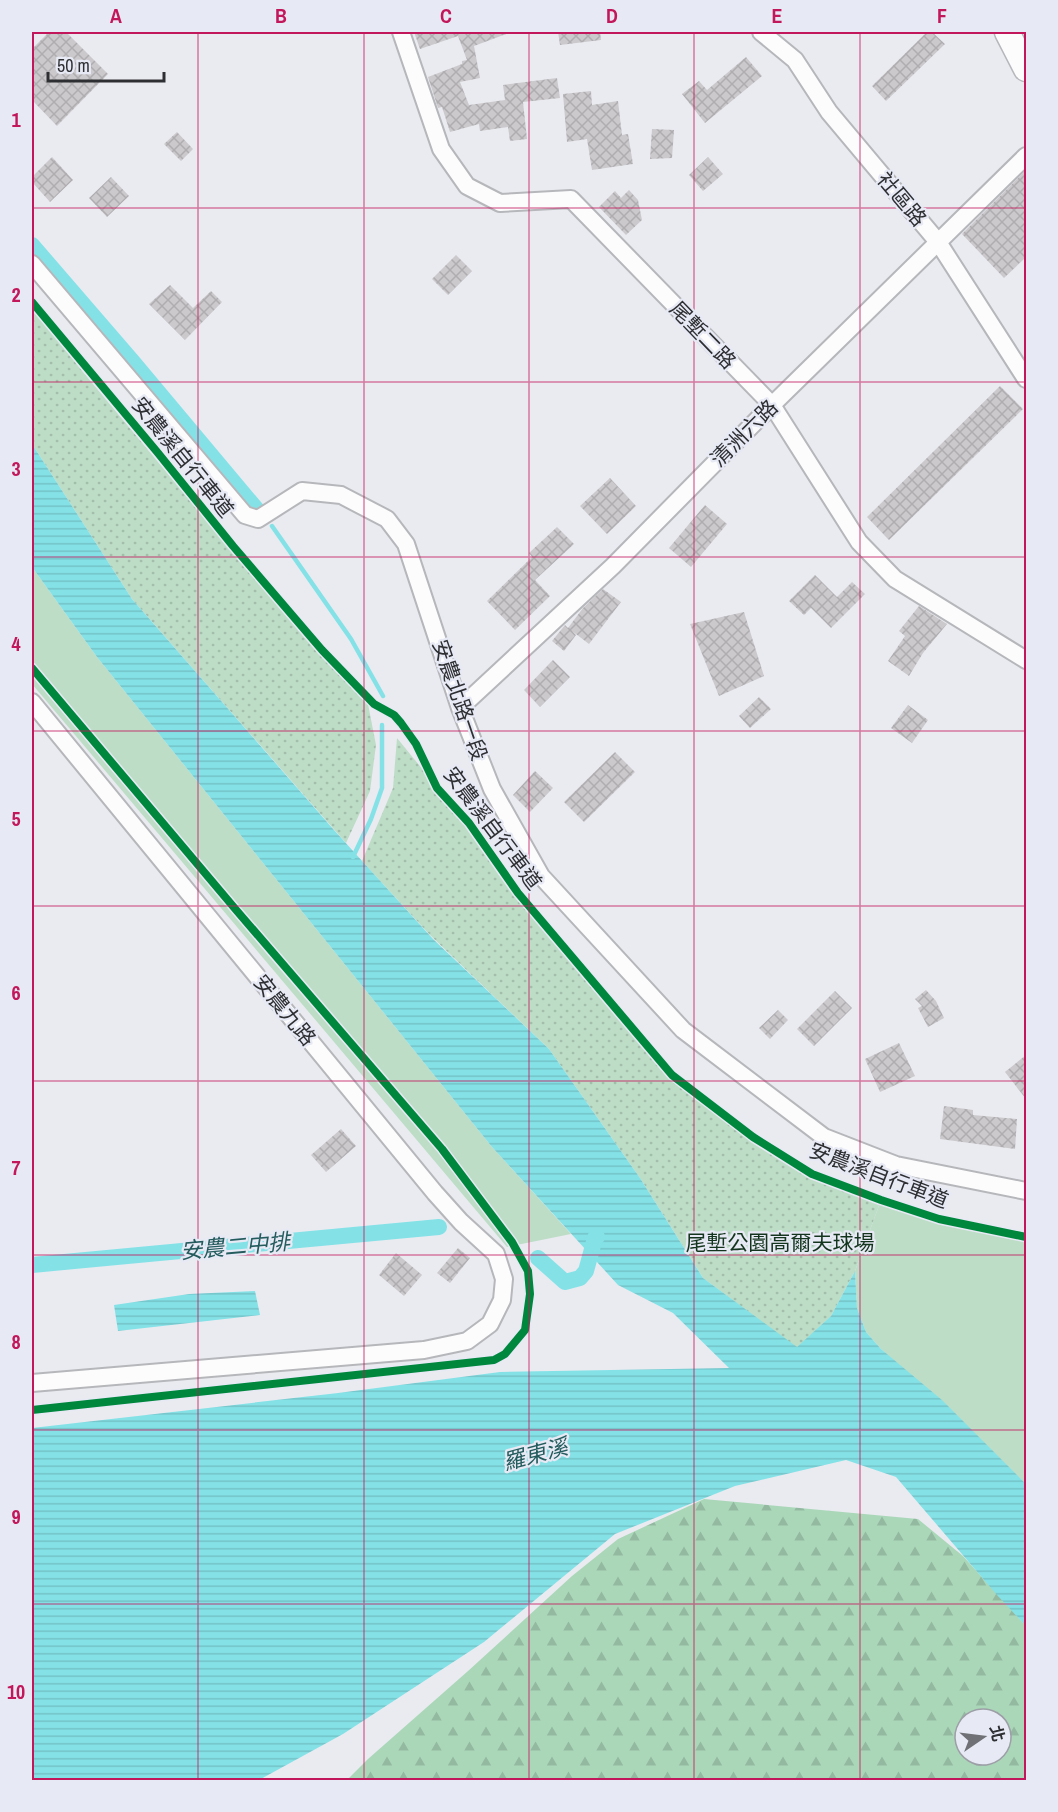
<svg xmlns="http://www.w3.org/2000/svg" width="1058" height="1812" viewBox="0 0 1058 1812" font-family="'Archivo Narrow','Noto Sans TC',sans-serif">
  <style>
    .grass { fill: #bdddc7 }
    .forest { fill: url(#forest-firs); fill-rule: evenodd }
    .park { fill: url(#park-dots) }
    .water { fill: url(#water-rules) }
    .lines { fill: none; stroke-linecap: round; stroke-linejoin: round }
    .stream { stroke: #84e2e7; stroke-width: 4.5 }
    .canal { stroke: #84e2e7; stroke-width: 16 }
    .building { fill: url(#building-cross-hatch) }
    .street-casing { stroke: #b6b7bb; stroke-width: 20 }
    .secondary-casing { stroke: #b6b7bb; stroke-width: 27 }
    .street { stroke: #fcfcfd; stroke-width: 16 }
    .secondary { stroke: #fcfcfd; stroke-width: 24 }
    .cycleway-casing { stroke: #e7e9f4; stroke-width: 11 }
    .cycleway { stroke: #00873e; stroke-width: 8 }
    .grid { fill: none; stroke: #c2185b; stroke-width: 1.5; stroke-opacity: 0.55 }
    .labels { text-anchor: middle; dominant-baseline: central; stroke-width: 4.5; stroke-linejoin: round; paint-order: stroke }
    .street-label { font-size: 21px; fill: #2e2f33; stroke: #e7e9f4 }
    .park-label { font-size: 21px; fill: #13351d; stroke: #e7e9f4 }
    .water-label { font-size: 22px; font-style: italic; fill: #245c5e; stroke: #e7e9f4 }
    .neatline { fill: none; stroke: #c2185b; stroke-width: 2 }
    .grid-label { font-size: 20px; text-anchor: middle; font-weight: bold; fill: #c2185b }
  </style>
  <defs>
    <pattern id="forest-firs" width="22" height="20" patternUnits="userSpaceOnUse" patternTransform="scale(1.5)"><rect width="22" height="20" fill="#abd7b9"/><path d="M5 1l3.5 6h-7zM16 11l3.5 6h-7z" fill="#93b9a0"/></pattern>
    <pattern id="park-dots" width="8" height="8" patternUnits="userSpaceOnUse" patternTransform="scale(1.5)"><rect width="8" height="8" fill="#bdddc7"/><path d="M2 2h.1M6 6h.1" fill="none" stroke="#a3beab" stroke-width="1.8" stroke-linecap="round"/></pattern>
    <pattern id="water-rules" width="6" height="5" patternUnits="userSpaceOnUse" patternTransform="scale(1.5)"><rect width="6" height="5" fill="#84e2e7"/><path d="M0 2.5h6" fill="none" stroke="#72c2c7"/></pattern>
    <pattern id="building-cross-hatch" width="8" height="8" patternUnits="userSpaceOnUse" patternTransform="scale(1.5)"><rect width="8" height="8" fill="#cbc9cb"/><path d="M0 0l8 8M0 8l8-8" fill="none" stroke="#afadaf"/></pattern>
  </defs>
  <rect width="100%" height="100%" fill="#eaebf1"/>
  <path class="grass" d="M32 567 97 657 492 1147 571 1234 507 1247 32 684Z
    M881 1200 939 1219 1026 1235V1484L881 1349 866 1332 857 1308 855 1271Z"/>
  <path class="forest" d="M704 1499 918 1519 963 1556 1026 1626V1780H347L368 1759 468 1671 572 1576 618 1539ZM965 1719H1001V1755H965Z"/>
  <path class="park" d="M32 308 83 372 305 638 368 704 376 745 370 791 346 843 132 599 32 444Z
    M397 738 672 1075 721 1114 812 1174 881 1200 855 1271 831 1316 797 1348 703 1278 640 1178 549 1049 429 934 362 861 393 788Z"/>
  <path class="water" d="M32 444 132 599 334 830 433 939 549 1049 640 1178 703 1278 797 1347 831 1316 855 1271 857 1308 866 1332 881 1349 942 1400 1026 1484V1626L997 1595 896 1477 846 1460 735 1486 615 1534 484 1642 343 1734 259 1780H32V1428L338 1393 500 1372 729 1368 673 1313 618 1285 492 1147 97 657 32 567Z
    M255 1291 260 1315 118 1331 114 1305 189 1294Z"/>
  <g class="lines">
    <path class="stream" d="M272 526 351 639 383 696
      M353 857 371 819 382 788V725"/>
    <path class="canal" d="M32 245 133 362 258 511
      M538 1258 565 1282 580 1278 586 1271 595 1238 597 1237
      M32 1265 439 1227"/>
  </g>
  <path class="building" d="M49 32H66L108 74 57 126 32 100V49Z
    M414 32H509V33L474 46 480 78 460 82 469 105 505 100 503 85 557 78 560 98 523 102 527 139 510 141 508 127 480 131 479 124 450 132 442 107 438 108 428 77 462 64V61L467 60 458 36 420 49Z
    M558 32H600L601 40 560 45Z
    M927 32H932L945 44 886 101 872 86Z
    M746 57 762 76 705 123 682 94 699 81 707 90Z
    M591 91 592 105 618 101 622 135 628 134 633 164 592 170 587 139 567 142 563 94Z
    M652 129 674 130 672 158 650 159Z
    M177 132 193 149 181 161 164 144Z
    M52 157 73 180 50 202 32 182V177Z
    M708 157 723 174 703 191 689 175Z
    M1026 170V257L1004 278 962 234Z
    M111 177 129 196 107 217 89 198Z
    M629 190 638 200 642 220 626 235 599 207 615 191 621 198Z
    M456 255 472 271 448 295 432 279Z
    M170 285 193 308 211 291 222 302 185 340 149 304Z
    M1000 386 1023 409 889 540 867 517Z
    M610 478 636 506 607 534 580 506Z
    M705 505 727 524 691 567 669 548Z
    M557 527 574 544 535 580 550 596 515 630 487 601 532 557 529 553Z
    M815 575 837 597 852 582 865 594 831 628 811 608 804 615 789 601Z
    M603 589 621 602 589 644 572 631 576 635 564 651 552 641 565 625 568 628 583 608Z
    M919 606 947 624 923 653 909 676 888 661 905 636 899 631Z
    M744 612 764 676 719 696 690 624Z
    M553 660 570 677 540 707 524 690Z
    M759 697 771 709 750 728 739 716Z
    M908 705 928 720 912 743 891 728Z
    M615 752 635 772 584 822 564 802Z
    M535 771 553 788 530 812 513 795Z
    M926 990 936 1001 944 1018 928 1027 918 1008 922 1006 915 999Z
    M835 991 852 1008 814 1046 797 1029Z
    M778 1010 788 1020 770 1039 759 1028Z
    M899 1043 915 1076 880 1092 865 1059Z
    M1026 1055V1099L1005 1072Z
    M944 1106 973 1110V1115L1017 1119 1015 1149 940 1139Z
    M341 1129 356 1146 326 1172 311 1155Z
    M458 1248 470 1258 450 1283 437 1273Z
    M396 1253 422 1275 404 1296 379 1275Z"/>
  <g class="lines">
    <g class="street-casing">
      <path id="street" d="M401 32 441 149 467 186 500 203 571 199 772 405 859 542 895 579 1026 660
        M761 32 795 60 829 112 938 242 1026 379
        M32 264 245 515 258 519 302 491 341 495 387 519 406 544 460 708 492 789 541 876 683 1030 824 1137 896 1165 1026 1191
        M32 702 435 1193 461 1222 496 1254 504 1279 502 1300 490 1324 467 1341 424 1350 32 1383
        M460 708 613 566 772 405 1026 156"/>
    </g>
    <g class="secondary-casing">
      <path id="secondary" d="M1007 32 1026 69"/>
    </g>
    <use href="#street" class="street"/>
    <use href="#secondary" class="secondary"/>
    <g class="cycleway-casing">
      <path id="cycleway" d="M32 302 158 453 233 546 322 650 374 704 394 715 401 723 416 744 437 788 469 823 518 893 672 1075 753 1137 812 1174 881 1200 939 1219 1026 1237
        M32 668 237 911 442 1149 512 1242 528 1271 530 1294 525 1330 505 1354 494 1360 32 1410"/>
    </g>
    <use href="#cycleway" class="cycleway"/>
  </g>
  <path class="grid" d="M198 32V1780M364 32V1780M529 32V1780M694 32V1780M860 32V1780M32 208H1026M32 382H1026M32 557H1026M32 731H1026M32 906H1026M32 1081H1026M32 1255H1026M32 1430H1026M32 1604H1026"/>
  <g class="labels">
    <g class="street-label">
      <text transform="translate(902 199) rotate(50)">社區路</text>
      <text transform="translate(703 335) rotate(46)">尾塹二路</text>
      <text transform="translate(744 433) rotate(-45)">清洲六路</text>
      <text transform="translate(183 457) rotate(51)">安農溪自行車道</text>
      <text transform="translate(460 700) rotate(71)">安農北路一段</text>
      <text transform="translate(493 828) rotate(53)">安農溪自行車道</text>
      <text transform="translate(285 1010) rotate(51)">安農九路</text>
      <text transform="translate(879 1175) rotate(21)">安農溪自行車道</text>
    </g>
    <g class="park-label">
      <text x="780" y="1242">尾塹公園高爾夫球場</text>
    </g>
    <g class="water-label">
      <text transform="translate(235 1246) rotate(-5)">安農二中排</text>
      <text transform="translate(535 1454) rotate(-15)">羅東溪</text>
    </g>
  </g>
  <rect width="1058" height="1812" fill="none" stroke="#e7e9f4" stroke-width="66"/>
  <g transform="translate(983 1737) rotate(76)"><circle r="28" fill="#e7e9f4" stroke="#9d9fa7" stroke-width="1.5"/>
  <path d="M0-4.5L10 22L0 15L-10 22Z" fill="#707176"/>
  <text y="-9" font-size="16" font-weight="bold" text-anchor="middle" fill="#2e2f33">北</text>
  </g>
  <path d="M48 72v9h116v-9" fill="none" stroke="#2e2f33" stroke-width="3"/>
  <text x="57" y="72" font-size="18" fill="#2e2f33" stroke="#e7e9f4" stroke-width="4.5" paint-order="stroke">50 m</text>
  <rect x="33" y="33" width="992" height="1746" class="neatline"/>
  <g class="grid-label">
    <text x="116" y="23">A</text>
    <text x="281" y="23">B</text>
    <text x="446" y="23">C</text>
    <text x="612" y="23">D</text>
    <text x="777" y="23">E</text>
    <text x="942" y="23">F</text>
    <text x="16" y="127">1</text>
    <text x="16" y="302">2</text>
    <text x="16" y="476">3</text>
    <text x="16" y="651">4</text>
    <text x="16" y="826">5</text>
    <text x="16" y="1000">6</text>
    <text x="16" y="1175">7</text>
    <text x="16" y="1349">8</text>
    <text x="16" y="1524">9</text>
    <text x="16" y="1699">10</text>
  </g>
</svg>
